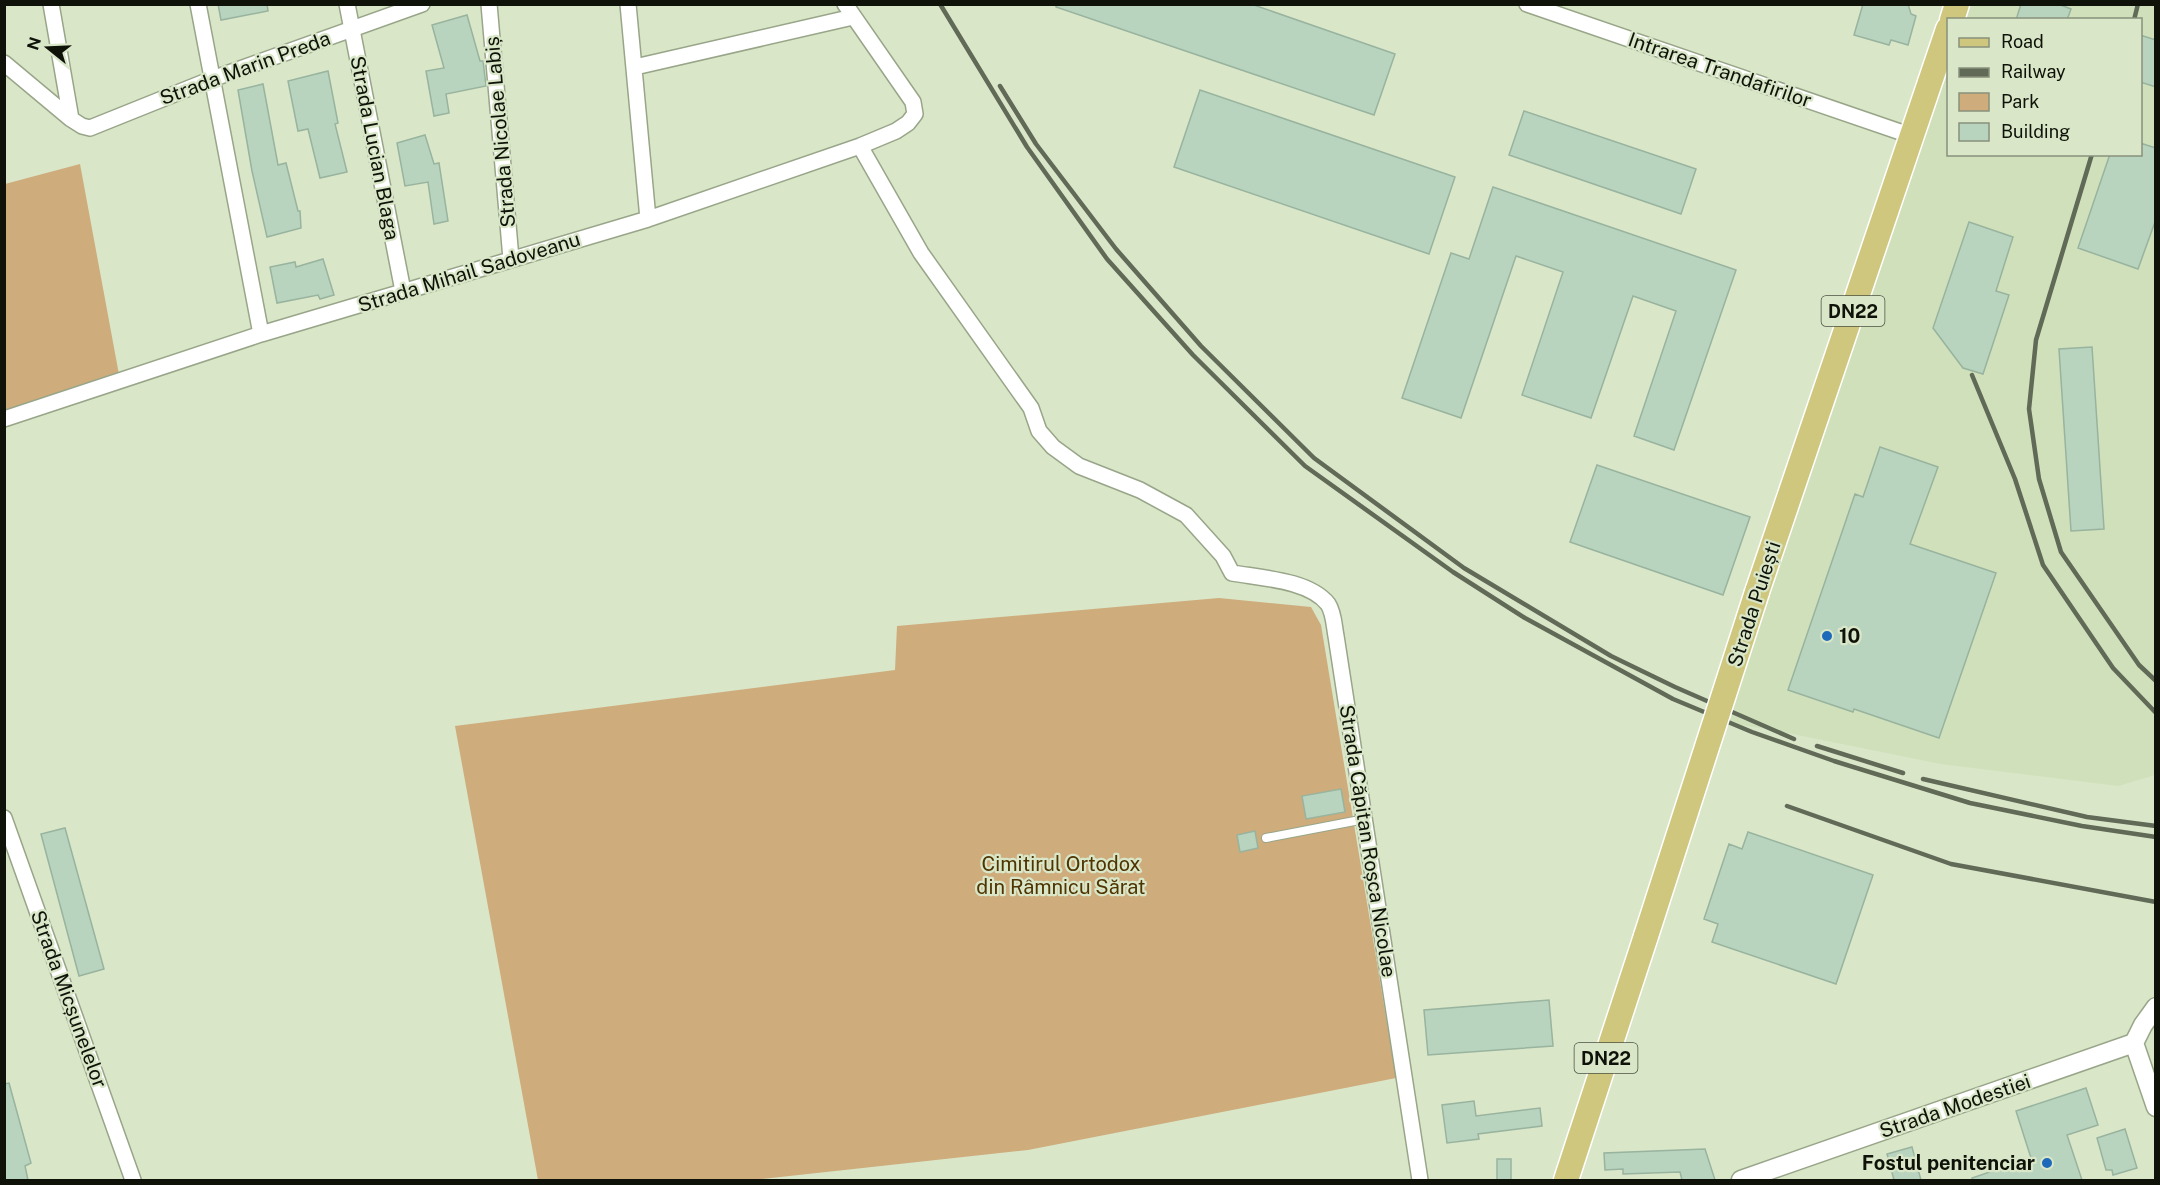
<svg xmlns="http://www.w3.org/2000/svg" width="2160" height="1185" viewBox="0 0 2160 1185" font-family="'Public Sans',sans-serif">
  <style>
    .built { fill: #cfe0ba; fill-rule: evenodd }
    .green { fill: #ceac7c }
    .building { fill: #b8d4bf; stroke: #98b39e; stroke-width: 1.5 }
    .lines { fill: none; stroke-linecap: round; stroke-linejoin: round }
    .service-casing { stroke: #98a588; stroke-width: 10 }
    .minor-casing { stroke: #98a588; stroke-width: 18 }
    .tertiary-casing { stroke: #98a588; stroke-width: 21 }
    .primary-casing { stroke: #fff; stroke-width: 27 }
    .service { stroke: #fff; stroke-width: 8 }
    .minor { stroke: #fff; stroke-width: 15 }
    .tertiary { stroke: #fff; stroke-width: 18 }
    .primary { stroke: #d0c77e; stroke-width: 24 }
    .rail { stroke: #616957; stroke-width: 4.5 }
    .primary-bridge-casing { stroke: #fff; stroke-width: 27; stroke-linecap: butt }
    .primary-bridge { stroke: #d0c77e; stroke-width: 24 }
    .poi-dot { fill: #1e69b9; stroke: #d9e6c8; stroke-width: 2 }
    .labels { text-anchor: middle; dominant-baseline: central; stroke-width: 4.5; stroke-linejoin: round; paint-order: stroke }
    .shield { fill: #d9e6c8; stroke: #4b5242; stroke-width: 1.5 }
    .shield-label { font-size: 18px; font-weight: bold; fill: #0e1208 }
    .street-label { font-size: 20px; fill: #0e1208; stroke: #d9e6c8 }
    .poi-label { font-size: 20px; font-weight: bold; fill: #0e1208; stroke: #d9e6c8; text-anchor: start }
    .park-label { font-size: 20px; fill: #4f3300; stroke: #d9e6c8 }
  </style>
  <rect width="100%" height="100%" fill="#d9e6c8"/>
  <path class="built" d="M1948 5H2155V775L2118 786 1941 764 1768 729 1705 720 1724 651ZM1948 20H2140V154H1948Z"/>
  <path class="green" d="M80 164 120 380 5 419V184Z
    M1219 598 1311 607 1321 625 1396 1078 1028 1150 752 1180H538L455 726 895 670 897 626Z"/>
  <path class="building" d="M218 4H267L268 11 221 20Z
    M1056 4H1251L1395 54 1374 115 1056 7Z
    M1863 4H1908L1911 14 1916 16 1908 45 1891 40 1889 45 1854 35Z
    M2021 4H2058L2071 9 2067 20H2016Z
    M467 15 480 61H483L486 86 446 94 449 113 434 116 426 71 444 68 432 25Z
    M2140 35 2156 40V87L2140 82Z
    M328 71 338 123 335 124 347 172 320 178 308 129 298 131 288 81Z
    M263 84 278 165 286 163 298 211H300L301 228 267 237 252 171 238 90Z
    M1200 90 1455 177 1429 254 1174 167Z
    M1524 111 1696 169 1681 214 1509 155Z
    M425 135 434 164 439 163 448 221 434 224 428 182 405 186 397 143Z
    M2140 143 2156 148V219L2138 269 2078 248 2110 154H2140Z
    M1493 187 1736 270 1674 450 1634 436 1676 311 1633 296 1591 418 1522 395 1563 272 1516 256 1461 418 1402 398 1451 253 1469 259Z
    M1969 222 2013 237 1996 291 2009 295 1983 374 1963 368 1933 328Z
    M323 259 334 295 320 299 318 295 277 303 270 267 295 262 296 267Z
    M2092 347 2104 529 2071 531 2059 349Z
    M1880 447 1938 467 1910 544 1996 573 1939 738 1854 709 1853 712 1788 690 1855 494 1863 497Z
    M1597 465 1750 517 1723 595 1570 542Z
    M1341 789 1345 812 1306 819 1302 796Z
    M65 828 104 969 79 976 41 834Z
    M1255 831 1258 848 1240 852 1237 835Z
    M1748 832 1873 875 1836 984 1712 942 1718 924 1704 919 1729 844 1742 849Z
    M1549 1000 1553 1046 1428 1055 1424 1010Z
    M9 1083 31 1163 25 1166 28 1180H4V1084Z
    M2086 1088 2098 1125 2067 1135 2082 1180H1972V1178L2031 1158 2016 1111Z
    M1474 1101 1476 1116 1540 1108 1542 1126 1478 1134 1479 1139 1447 1143 1442 1105Z
    M2125 1129 2137 1168 2113 1175 2112 1170H2106L2097 1138Z
    M1912 1147 1921 1180H1894L1887 1154Z
    M1705 1149 1715 1180H1682L1680 1172 1623 1174V1169L1605 1170 1604 1153Z
    M1497 1159H1511V1180H1497Z"/>
  <g class="lines">
    <g class="service-casing">
      <path id="service" d="M1266 838 1365 819"/>
    </g>
    <g class="minor-casing">
      <path id="minor" d="M51 4 71 119
        M198 4 261 334
        M347 4 403 291
        M489 4 511 259
        M628 4 648 219
        M1527 4 1912 136
        M4 63 71 119 82 126 90 128 212 79 422 4
        M635 67 853 17
        M860 146 921 253 1031 408 1039 431 1053 447 1079 466 1140 490 1186 515 1223 556 1232 573C1261 578 1309 580 1328 604 1334 613 1334 626 1336 636L1420 1180
        M4 419 261 334 648 219 860 146 896 131 908 123 915 114 913 102 845 4
        M4 818 133 1180"/>
    </g>
    <g class="tertiary-casing">
      <path id="tertiary" d="M2134 1043 2156 1107
        M2134 1043 2143 1025 2156 1007
        M1741 1180 2134 1043"/>
    </g>
    <g class="primary-casing">
      <path id="primary" d="M1952 20 1957 4
        M1757 592 1948 29
        M1566 1180 1646 936"/>
    </g>
    <use href="#service" class="service"/>
    <use href="#minor" class="minor"/>
    <use href="#tertiary" class="tertiary"/>
    <use href="#primary" class="primary"/>
    <path class="rail" d="M940 4 1027 147 1107 259 1193 355 1305 466 1453 572 1525 618 1673 699 1752 732 1834 761 1970 803 2082 826 2156 837
      M2134 20 2138 4
      M1000 86 1036 144 1116 249 1201 346 1314 458 1464 568 1611 656 1675 687 1794 739
      M2092 154 2036 340 2029 409 2039 479 2061 552 2139 665 2156 681
      M1972 375 2015 479 2043 565 2113 668 2156 713
      M1817 746 1903 773
      M1923 779 2087 817 2156 826
      M1787 806 1951 864 2156 902"/>
    <g class="primary-bridge-casing">
      <path id="primary-bridge" d="M1646 936 1757 592"/>
    </g>
    <use href="#primary-bridge" class="primary-bridge"/>
  </g>
  <g class="poi-dot">
    <circle cx="1827" cy="636" r="6"/>
    <circle cx="2047" cy="1163" r="6"/>
  </g>
  <g class="labels">
    <g class="shield">
      <rect x="1821.5" y="296" width="63" height="30" rx="4.5"/>
      <rect x="1574.5" y="1043" width="63" height="30" rx="4.5"/>
    </g>
    <g class="shield-label">
      <text x="1853" y="311">DN22</text>
      <text x="1606" y="1058">DN22</text>
    </g>
    <g class="street-label">
      <text transform="translate(245 68) rotate(-20)">Strada Marin Preda</text>
      <text transform="translate(1720 70) rotate(19)">Intrarea Trandafirilor</text>
      <text transform="translate(500 132) rotate(-95)">Strada Nicolae Labiș</text>
      <text transform="translate(375 148) rotate(79)">Strada Lucian Blaga</text>
      <text transform="translate(469 272) rotate(-17)">Strada Mihail Sadoveanu</text>
      <text transform="translate(1754 604) rotate(-72)">Strada Puiești</text>
      <text transform="translate(1368 841) rotate(81)">Strada Căpitan Roșca Nicolae</text>
      <text transform="translate(69 999) rotate(70)">Strada Micșunelelor</text>
      <text transform="translate(1955 1106) rotate(-19)">Strada Modestiei</text>
    </g>
    <g class="poi-label">
      <text x="1839" y="636">10</text>
      <text x="2035" y="1163" text-anchor="end">Fostul penitenciar</text>
    </g>
    <g class="park-label">
      <text x="1061" y="864">Cimitirul Ortodox<tspan x="1061" dy="23">din Râmnicu Sărat</tspan></text>
    </g>
  </g>
  <rect width="2160" height="1185" fill="none" stroke="#0e1208" stroke-width="12"/>
  <rect x="1947" y="18" width="195" height="138" fill="#d9e6c8" stroke="#88917b" stroke-width="1.5"/>
  <rect x="1959" y="38" width="30" height="9" fill="#d0c77e" stroke="#88917b" stroke-width="1.5"/>
  <text x="2001" y="48" font-size="18" fill="#0e1208">Road</text>
  <rect x="1959" y="68" width="30" height="9" fill="#616957" stroke="#88917b" stroke-width="1.5"/>
  <text x="2001" y="78" font-size="18" fill="#0e1208">Railway</text>
  <rect x="1959" y="93" width="30" height="18" fill="#ceac7c" stroke="#88917b" stroke-width="1.5"/>
  <text x="2001" y="108" font-size="18" fill="#0e1208">Park</text>
  <rect x="1959" y="123" width="30" height="18" fill="#b8d4bf" stroke="#88917b" stroke-width="1.5"/>
  <text x="2001" y="138" font-size="18" fill="#0e1208">Building</text>
  <g transform="translate(48 48) rotate(288)" stroke="#d9e6c8" stroke-width="4.5" paint-order="stroke">
  <path d="M0-4.5L10 22L0 15L-10 22Z" fill="#0e1208"/>
  <text y="-9" font-size="16" font-weight="bold" text-anchor="middle" fill="#0e1208">N</text>
  </g>
</svg>
